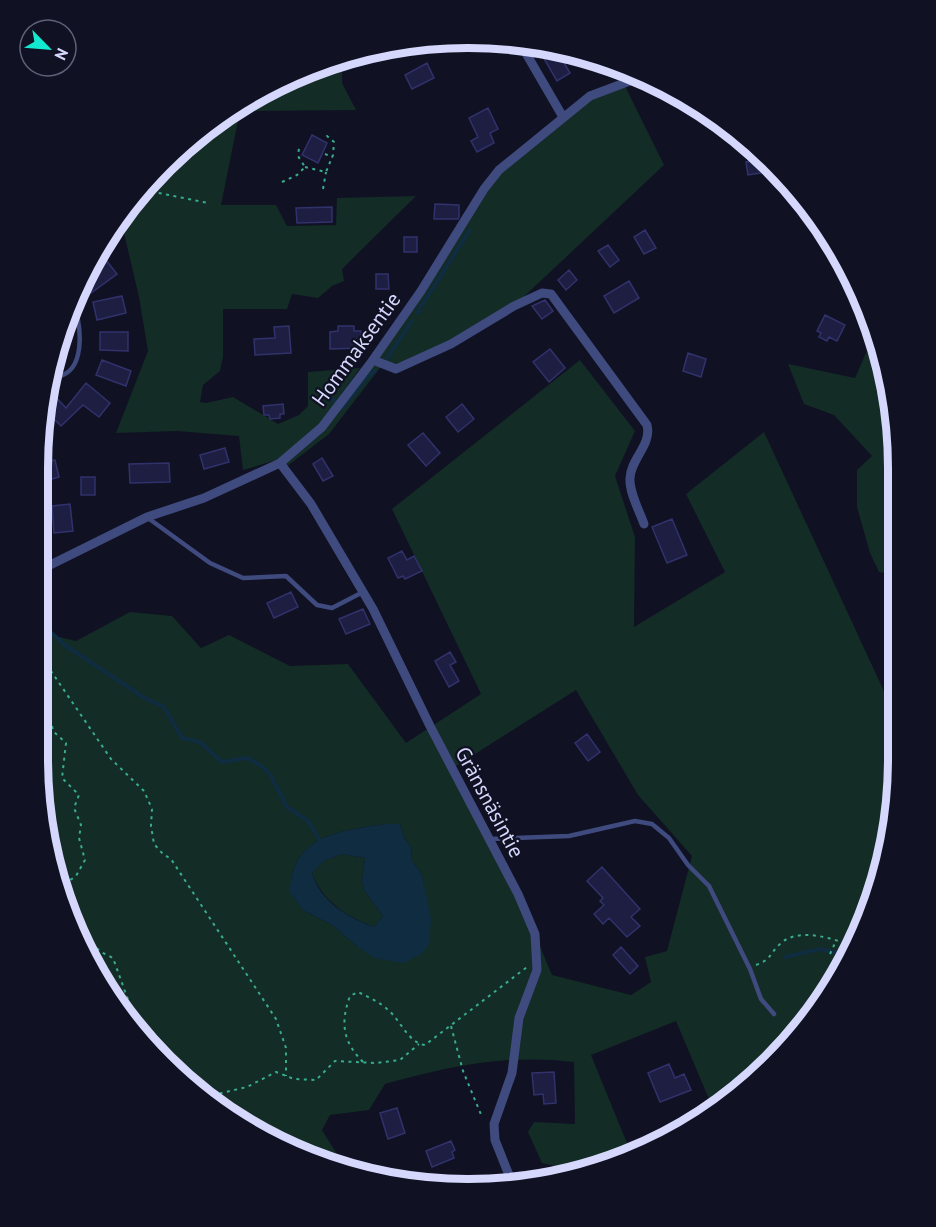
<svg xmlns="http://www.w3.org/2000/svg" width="936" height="1227" viewBox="0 0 936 1227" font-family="'PT Sans',sans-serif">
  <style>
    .green { fill: #132c26; fill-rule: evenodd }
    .water { fill: #102c41; fill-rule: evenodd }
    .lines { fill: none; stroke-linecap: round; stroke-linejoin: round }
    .stream { stroke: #102c41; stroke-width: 4 }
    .building { fill: #1d1e42; stroke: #31326c; stroke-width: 1.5 }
    .path { stroke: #39ac8c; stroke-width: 2; stroke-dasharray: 3 4.5; stroke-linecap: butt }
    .service { stroke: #3f4a7e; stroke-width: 4.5 }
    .minor { stroke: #3f4a7e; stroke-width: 9 }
    .labels { text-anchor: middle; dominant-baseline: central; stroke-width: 4.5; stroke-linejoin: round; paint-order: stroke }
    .street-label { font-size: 21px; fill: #d5d8fc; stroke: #101122 }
    .rim { fill: none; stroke: #d5d8fc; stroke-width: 8 }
  </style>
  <rect width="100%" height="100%" fill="#101122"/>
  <path class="green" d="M349 56 342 68V83L356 110 240 111 221 205H276L287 226 336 225 337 198 416 196 342 269 344 281 332 286 318 298 292 294 287 309H223V356L220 371 203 385 200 402 206 403 233 397 278 424 299 415 308 406V372L360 368 322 421 280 459 243 470 239 436 177 431 116 433 148 351 139 297 120 216 126 206 229 110 303 70Z
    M623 82 664 165 514 306 396 369 383 364 329 434 286 467 280 463 322 427 370 364 484 189 588 92Z
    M876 330 895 412V583L892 574 879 572 870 553 857 507V470L872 456 834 415 804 404 788 364 855 378Z
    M580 360 635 431 615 476 635 537 634 627 725 572 686 494 764 432 895 715V816L876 898 826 998 773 1063 714 1111 676 1021 591 1055 629 1148 596 1169 580 1172 542 1163 528 1132 534 1122 575 1124 574 1062C505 1054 451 1066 385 1084L369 1110 330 1115 322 1130 337 1154 359 1173 277 1145 184 1082 95 975 52 871 38 759V621L55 636 76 641 130 612 172 616 201 648 229 635 290 666 348 664 406 743 481 694 392 509ZM576 690 638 795 692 856 667 951 645 957 651 982 631 995 552 975 518 894 453 768ZM386 824H400L404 837 411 847 412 860 422 875 425 892 358 947 332 925 303 910 290 891C291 883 292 875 294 868 307 832 354 829 386 824Z
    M342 854 365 858 362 881 364 890 383 916 374 927C347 917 322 901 312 873L324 861Z"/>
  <path class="water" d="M386 824H400L404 837 411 847 412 860 422 875 431 919 429 944 423 953 404 963 374 958 358 947 332 925 303 910 289 891C291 883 292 875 294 868 307 832 354 829 386 824ZM342 854 365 858 362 881 364 890 383 916 374 927C348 918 320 901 312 873L324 861Z"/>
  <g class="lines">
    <path class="stream" d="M417 313 470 230
      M387 358 412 321
      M329 397 343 407 367 377 375 371
      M38 621 66 646 143 697 164 707 182 738 200 742 222 762 247 758 262 766 271 776 287 807 308 821 320 841
      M785 957 820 949 847 955"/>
  </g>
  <path class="building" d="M556 49 570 73 557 81 543 57Z
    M427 63 434 78 412 89 405 75Z
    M488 108 498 129 490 133 494 143 477 152 471 141 478 137 469 118Z
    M312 135 327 143 318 163 302 155Z
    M767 159 768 172 748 175 746 162Z
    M435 204 459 205V217L458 219H434Z
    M332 207V222L297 223 296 208Z
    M645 230 656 248 644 254 634 237Z
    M404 237H417V252H404Z
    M608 245 619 260 610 267 598 251Z
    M106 260 117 274 91 293 81 280 82 278Z
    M569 270 577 280 566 290 558 280Z
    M376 274H388L389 289H376Z
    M629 281 639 298 614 313 604 296Z
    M122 296 126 313 97 320 93 302Z
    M545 300 553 311 542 319 532 306Z
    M825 315 845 325 837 341 829 337 827 341 819 337 821 333 817 331Z
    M289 326 291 353 255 355 254 339 275 338 274 327Z
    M338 326H354V331H361V348L330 349V332L338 331Z
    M100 332H128V351L100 350Z
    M550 349 565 368 549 382 533 362Z
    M688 353 706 359 701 377 683 371Z
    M102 360 131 371 126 386 96 375Z
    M86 383 110 403 99 417 83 405 61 426 44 409 45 400 52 393 66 408Z
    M283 404 284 414H280V418L270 419 269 415H264L263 406Z
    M462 404 474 419 458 432 446 417Z
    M423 433 440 453 426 466 408 445Z
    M225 448 229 462 204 469 200 455Z
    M48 458 49 461 55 460 59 477 45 481 44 474 38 476V460Z
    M322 458 333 476 323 481 313 464Z
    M169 463 170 482 130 483 129 464Z
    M81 477H95V495H81Z
    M70 504 73 531 54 533 52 506Z
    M672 519 687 555 667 563 652 527Z
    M402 551 407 560 414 556 422 571 405 579 403 576 398 578 388 558Z
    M291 592 298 607 274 618 267 603Z
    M363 609 370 624 346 634 339 619Z
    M450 652 456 662 450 665 459 681 449 687 435 661Z
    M587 734 600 752 588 761 575 743Z
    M602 867 640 909 631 917 640 926 627 937 609 918 603 924 594 914 604 905 600 901 603 898 587 881Z
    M621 947 638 966 630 974 613 955Z
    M669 1064 675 1078 684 1074 691 1090 660 1102 648 1073Z
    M554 1072 556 1103 544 1104 543 1094 534 1095 532 1073Z
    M397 1108 405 1133 388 1139 380 1113Z
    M451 1141 455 1150 452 1152 454 1158 432 1167 426 1151Z"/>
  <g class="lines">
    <path class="path" d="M325 154 332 157
      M305 167 326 172 333 155 334 142 327 136 324 138
      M282 182 297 175 305 167 298 156 299 148
      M323 189 326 172
      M144 190 208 203
      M38 652 111 759 144 791 152 809 151 826 154 844 163 854 171 859 276 1019 286 1048V1076
      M38 684 47 699 53 731 66 743 62 778 79 795 74 808 81 825 79 838 85 860 76 876 66 883 65 892 91 943 101 952 113 958 127 997 143 1033
      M78 933H87
      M830 954 836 941
      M756 965C771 960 770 953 780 944 797 927 833 938 852 946
      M116 999 127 997
      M451 1026 463 1071 482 1117
      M363 1062C343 1042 340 1023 350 996L358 992C368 997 378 1001 387 1009 400 1019 408 1043 425 1045L527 967
      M205 1097 247 1087 276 1072 294 1079 316 1080 335 1061 376 1063 400 1060 419 1044"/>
    <path class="service" d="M49 378C53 377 59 377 63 375 86 365 81 321 73 303
      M148 518 210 563 243 578 286 576 317 605 332 608 363 592
      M490 839 569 836 635 821 652 824 669 838 688 865 709 886 750 969 761 999 774 1014"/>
    <path class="minor" d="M520 43 563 117
      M373 360 396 369 451 344 514 306 542 293 551 294 647 425C652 445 631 458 630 478 629 492 639 510 644 524
      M280 463 311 504 373 609 430 726 518 894 535 934 537 970 519 1018 512 1073 494 1124 495 1140 513 1185
      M38 571 147 517 204 498 280 463 322 427 370 364 421 291 484 189 499 170 590 96 643 76"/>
  </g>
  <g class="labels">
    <g class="street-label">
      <text transform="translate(356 349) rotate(-54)">Hommaksentie</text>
      <text transform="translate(490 802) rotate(62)">Gränsnäsintie</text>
    </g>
  </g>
  <path d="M0 0H936V1227H0ZM468 48H468A420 420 0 0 1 888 468V759A420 420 0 0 1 468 1179H468A420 420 0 0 1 48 759V468A420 420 0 0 1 468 48Z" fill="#101122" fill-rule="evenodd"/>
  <path class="rim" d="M468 48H468A420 420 0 0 1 888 468V759A420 420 0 0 1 468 1179H468A420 420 0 0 1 48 759V468A420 420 0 0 1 468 48Z"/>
  <g transform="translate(48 48) rotate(115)"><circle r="28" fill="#101122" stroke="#5f6179" stroke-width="1.5"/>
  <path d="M0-4.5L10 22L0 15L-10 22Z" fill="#13e9d1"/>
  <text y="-9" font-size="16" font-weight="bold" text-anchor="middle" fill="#d5d8fc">N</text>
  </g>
</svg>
